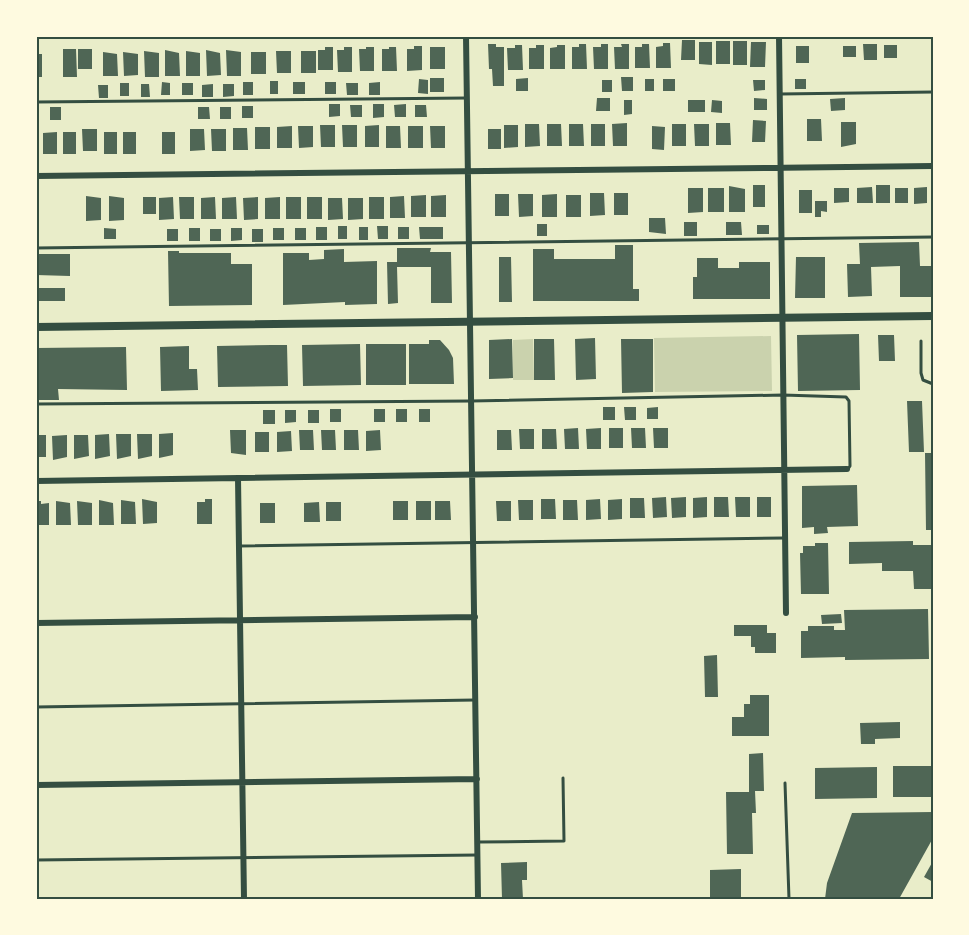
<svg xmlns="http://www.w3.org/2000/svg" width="969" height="935" viewBox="0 0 969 935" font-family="'Exo 2',sans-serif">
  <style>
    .green { fill: #cad2ad }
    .building { fill: #4f6655 }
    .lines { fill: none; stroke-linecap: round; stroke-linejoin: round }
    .service { stroke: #344e41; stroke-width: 3 }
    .minor { stroke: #344e41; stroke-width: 6 }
    .secondary { stroke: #344e41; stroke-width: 8 }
    .neatline { fill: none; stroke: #344e41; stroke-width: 2 }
  </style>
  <rect width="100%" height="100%" fill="#e9edc9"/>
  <path class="green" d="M771 336 772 391 655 392 654 338Z
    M533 339 534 380H513V340Z"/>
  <path class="building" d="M682 40H695V60H681Z
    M716 41H730V64H716Z
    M733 41H747V65H733Z
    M699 42H712V65L699 64Z
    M751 42H766L765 67H750Z
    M663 43H670L671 68H656V47L663 46Z
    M488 44H496V47H504V86H493L492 69H489Z
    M579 44H586L587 69H572V47H579Z
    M601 44H608V69H594L593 47H601Z
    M621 44H629V69H615L614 47H622Z
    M642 44H649L650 68H635V47H642Z
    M863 44H877V60H864Z
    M515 45H522L523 70H508L507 48H515Z
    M536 45H544V69H529V48H536Z
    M557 45H565V69H550V48L557 47Z
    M884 45H897V58H884Z
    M414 46H422V70L407 71V49H414Z
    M796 46H809V63H796Z
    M843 46H856V57H843Z
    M325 47H333V70H318V50H325Z
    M344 47H352V72H338L337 50H344Z
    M366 47H374V71H360L359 49H366Z
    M389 47H396L397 71H382V49H389Z
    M430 47H445V69H430Z
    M63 49H76L77 77H63Z
    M78 49H92V69H78Z
    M165 50 179 53 180 76H165Z
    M206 50 220 53 221 75 207 76Z
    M226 50 241 52V76H227Z
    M144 51 159 53V77H145Z
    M186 51 200 53V76H186Z
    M276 51H291V73H277Z
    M301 51H316V73H301Z
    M103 52 117 54 118 76H103Z
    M123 52 138 54V75L124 76Z
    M251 52H266V74H251Z
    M36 54H42V77H36Z
    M621 77H633V91H622Z
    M430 78H444V92H430Z
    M528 78V91H516V79Z
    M419 79 428 80V94L418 93Z
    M645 79H654V91H645Z
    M663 79H675V91H663Z
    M795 79H806V89H795Z
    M602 80H612V92H602Z
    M753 80H765V90L754 91Z
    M270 81H278V94H270Z
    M162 82 170 83V95H161Z
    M243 82H253V95H243Z
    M293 82H305V94H293Z
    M325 82H336V94H325Z
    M380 82V95H369V83Z
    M120 83H129V96H120Z
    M182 83H193V95H182Z
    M346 83H358V95H347Z
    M141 84H149L150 97H141Z
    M213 84V97H202V85Z
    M223 84H234V96L223 97Z
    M98 85H108V98H99Z
    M597 98H610V111H596Z
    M754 98 767 99V110H754Z
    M845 98V110L831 111 830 99Z
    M624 100H632V114L624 115Z
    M688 100H705V112H688Z
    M712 100 722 101V113L711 112Z
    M329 104H340V116L329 117Z
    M373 104H384V117L373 118Z
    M406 104V117H395L394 105Z
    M350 105H362V117H351Z
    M415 105H426L427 117H415Z
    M242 106H253V118H242Z
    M50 107H61V120H50Z
    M198 107H209L210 119H198Z
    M220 107H231V119H220Z
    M807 119H821L822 141H807Z
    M753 120 766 121 765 142H752Z
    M841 122H856V144L841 147Z
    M627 123V146H613L612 124Z
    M716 123H730L731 145H716Z
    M525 124H539L540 146 525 147Z
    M547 124H561L562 146H547Z
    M569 124H583L584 146H569Z
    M591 124H605V146H591Z
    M672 124H686V146H672Z
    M694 124H709V146H695Z
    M320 125H335V147H321Z
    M342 125H357V147H343Z
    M379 125V147H365V126Z
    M504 125H518V147L504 148Z
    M292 126V148H277V127Z
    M298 126H313V147L299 148Z
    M386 126H400L401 148H386Z
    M408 126H423V148H408Z
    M430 126H445V148H431Z
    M652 126 665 127 664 150 652 149Z
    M255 127H270V149H255Z
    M233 128H247L248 150H233Z
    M82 129H97V151H83Z
    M190 129H204L205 150 190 151Z
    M211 129H226V151H212Z
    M488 129H501V149H488Z
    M57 132V154H43V133Z
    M63 132H76V154H63Z
    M104 132H117V154H104Z
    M123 132H136V154H123Z
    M162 132H175V154H162Z
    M753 185H765V207H753Z
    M876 185H890V203H876Z
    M729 186 745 189V212H729Z
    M872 187 873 203H857V188Z
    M927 187V203L914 204V188Z
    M688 188H703V212L688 213Z
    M708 188H724V212H708Z
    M834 188H849V202L834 203Z
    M895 188H908V203H895Z
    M799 190H812V213H799Z
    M590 193H604L605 215 590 216Z
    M614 193H628V215H614Z
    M495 194H509V216H495Z
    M518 194H533V216L519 217Z
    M557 194V217H542V195Z
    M426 195V217H411V196Z
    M446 195V217H431V196Z
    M566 195H581V217H566Z
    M86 196 101 198V220L86 221Z
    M109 196 124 198V220L109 221Z
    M404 196 405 218H390V197Z
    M143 197H156V214H143Z
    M173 197 174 219 159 220V198Z
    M179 197H194V219H180Z
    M215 197 216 219H201V198Z
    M236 197 237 219H222V198Z
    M258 197V219L244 220 243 198Z
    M280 197V219H265V198Z
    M286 197H301V219H286Z
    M307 197H322V219H307Z
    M369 197H384V219H369Z
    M328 198H342L343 219 328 220Z
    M348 198H363V219L348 220Z
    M815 201H827V212L821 211V217H815Z
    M649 218H665L666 234 649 232Z
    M684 222H697V236H684Z
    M726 222H741L742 235H726Z
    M537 224H547V236H537Z
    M757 225H769V234H757Z
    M338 226H347V239H338Z
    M377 226H388V239H378Z
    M316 227H327V240H316Z
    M359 227H368V240H359Z
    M398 227H409V239H398Z
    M419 227H443V239H420Z
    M104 228 116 229V239H104Z
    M189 228H200V241H189Z
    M231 228H242V240L231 241Z
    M273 228H284V240H273Z
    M295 228H306V240H295Z
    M167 229H178V241H167Z
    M210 229H221V241H210Z
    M252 229H263V242H252Z
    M919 242 920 266H933V297H900V266L871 267 872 296 848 297 847 264H860L859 243Z
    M615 245H633V289H639V301H533V249H554V259H615Z
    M397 248H431L430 252H451L452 303H431V267H397L398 303 388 304 387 262H397Z
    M344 249V262L377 261V304L345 305V302L283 305V253H309V260L324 259V250Z
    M168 251H179V253H231V264H252V305L169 306Z
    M36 254H70V276L36 275Z
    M499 257H511L512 302H499Z
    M796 257H825V298H795Z
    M697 258H718V268H739V262H770V299H693V277H697Z
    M36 288H65V301H36Z
    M859 334 860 390 798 391 797 335Z
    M878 335H894L895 361H879Z
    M595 338 596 379 576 380 575 339Z
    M512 339 513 378 489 379V340Z
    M534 339H554L555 380H534Z
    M621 339H653V392L622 393Z
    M429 340H440L449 350 453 358 454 384H409V344H429Z
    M360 344 361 385 303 386 302 345Z
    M366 344H406V385H366Z
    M272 345H287L288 386 218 387 217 346Z
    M189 346V369H197L198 390 161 391 160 347Z
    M126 347 127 390 58 389 59 400H36V348Z
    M907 401H922L924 452H909Z
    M603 407H615V420H603Z
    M624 407H636V420H625Z
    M658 407V419H647V408Z
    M330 409H341V422H330Z
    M374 409H385V422H374Z
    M396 409H407V422H396Z
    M419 409H430V422H419Z
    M263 410H275V424H263Z
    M285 410H296V422L285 423Z
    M308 410H319V423H308Z
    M578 428 579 449H565L564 429Z
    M601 428V449H587L586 429Z
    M609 428H623V448H609Z
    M631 428H645L646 448H632Z
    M653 428H668V448H654Z
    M519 429H534V449H520Z
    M542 429H556L557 449H542Z
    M230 430H246V455L231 453Z
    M299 430H313L314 450H300Z
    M321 430H335L336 450H322Z
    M344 430H358L359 450H344Z
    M380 430 381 450 366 451V431Z
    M497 430H511L512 450H497Z
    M291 431 292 451 277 452V432Z
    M255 432H269V452H255Z
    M173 433V455L159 458V434Z
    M109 434 110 456 95 459V435Z
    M116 434H131V456L117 459Z
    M137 434H152V456L138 459Z
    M36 435H46V457H39V460H36Z
    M67 435V457L53 460 52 436Z
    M74 435H88L89 456 74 459Z
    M925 453H933V530H926Z
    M857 485 858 526 827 527 828 533 814 534V527L802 528V486Z
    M666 497 667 517 653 518 652 498Z
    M686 497V517L672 518 671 498Z
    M707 497V517L693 518V498Z
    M714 497H728L729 517H714Z
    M735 497H750V517H736Z
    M757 497H771V517H757Z
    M630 498H644L645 518H630Z
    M142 499 157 502V523L143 524Z
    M205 499H212V524H197V502H205Z
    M541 499H555L556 519H541Z
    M600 499 601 519 586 520V500Z
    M622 499V519L608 520V500Z
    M99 500 113 503 114 525H99Z
    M121 500 135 502 136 524H121Z
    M518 500H533V520H519Z
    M563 500H577L578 520H563Z
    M36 501H41V504L49 503V525H36Z
    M56 501 70 503 71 525H56Z
    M77 501 92 503V525H78Z
    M393 501H408V520H393Z
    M416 501H431V520H416Z
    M435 501H450L451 520H435Z
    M496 501H511V521H497Z
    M319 502 320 522H304V503Z
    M326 502H341V521H326Z
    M260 503H275V523H260Z
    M913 541V545H933V589H914L913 571H882V563L849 564V542Z
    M815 543H828L829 594H801L800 553H803V546H815Z
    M928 609 929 659 845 660V657L801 658V631H808V626H834V630H845L844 610Z
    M841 614 842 623 822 624 821 615Z
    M734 625H767V633H776V653H755V647H751V636H734Z
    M717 655 718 697H705L704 656Z
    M750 695H769V736H732V717H744V704H750Z
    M900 722V738L875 739V744H861L860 723Z
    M763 753 764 791H755L756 813H752L753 854H727L726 792H749V754Z
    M893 766H933V797H893Z
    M877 767V798L815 799V768Z
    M933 812V838L899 899H825L827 883 852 813Z
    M933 861V882L924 877Z
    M527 862V880H522L523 899H502L501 863Z
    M741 869V899H710V870Z"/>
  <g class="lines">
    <path class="service" d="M780 94 933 92
      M36 102 467 98
      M36 248 933 237
      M921 341V373L923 380 933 384
      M36 404 471 401 783 395 846 397 849 401 850 466 848 469
      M239 546 784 538
      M36 707 475 700
      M785 783 789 899
      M478 842 564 841 563 778
      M36 860 478 855"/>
    <path class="minor" d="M466 36 478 899
      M779 36 786 613
      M36 176 933 166
      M238 478 244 899
      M36 481 847 469
      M36 623 475 617
      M36 785 477 779"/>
    <path class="secondary" d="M36 327 933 316"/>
  </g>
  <rect width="969" height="935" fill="none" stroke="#fefae0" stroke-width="75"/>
  <rect x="38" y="38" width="894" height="860" class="neatline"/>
</svg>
